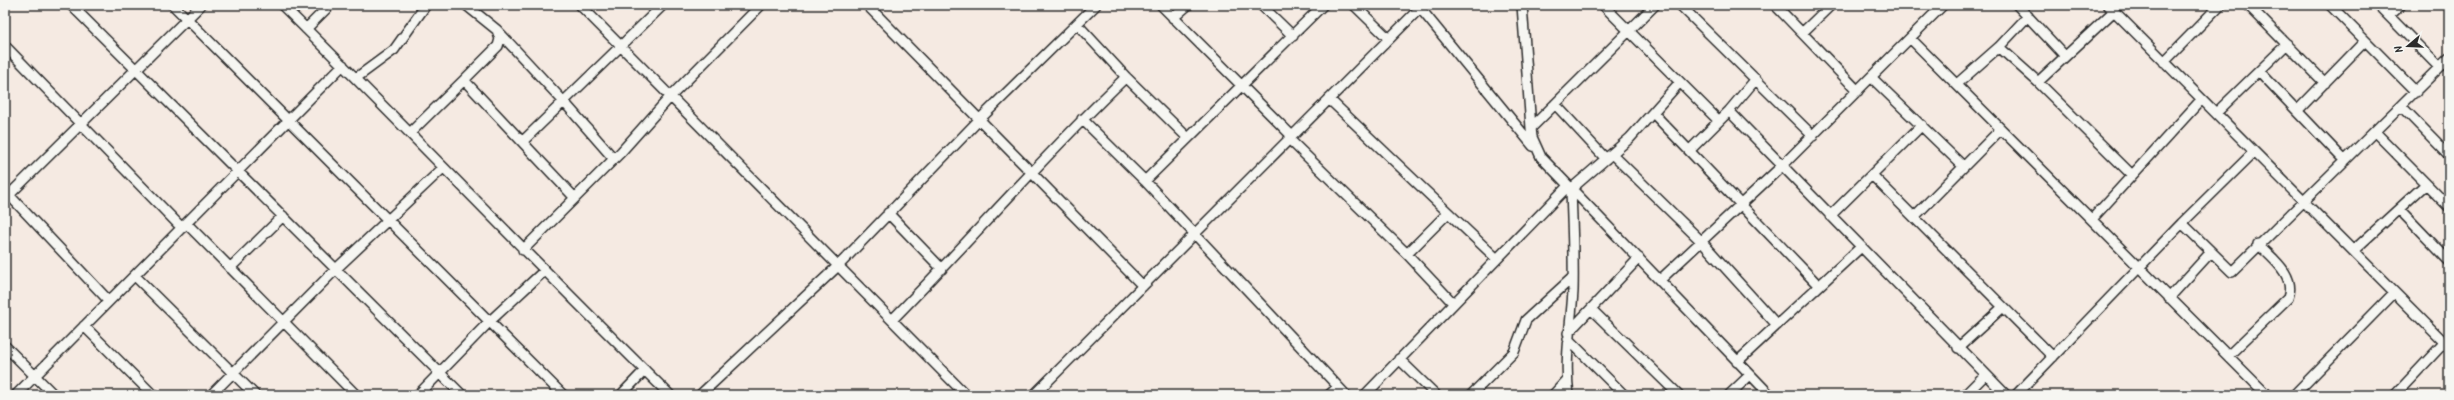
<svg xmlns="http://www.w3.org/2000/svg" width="2454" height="400" viewBox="0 0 2454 400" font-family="Kalam,sans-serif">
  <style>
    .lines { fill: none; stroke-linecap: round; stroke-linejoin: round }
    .street-casing { stroke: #2b2b2b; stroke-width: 12 }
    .street { stroke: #f6f6f2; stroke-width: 9 }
  </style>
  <rect width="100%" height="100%" fill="#f5eae2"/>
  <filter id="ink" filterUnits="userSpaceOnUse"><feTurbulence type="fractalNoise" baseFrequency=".025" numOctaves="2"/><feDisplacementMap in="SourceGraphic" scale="8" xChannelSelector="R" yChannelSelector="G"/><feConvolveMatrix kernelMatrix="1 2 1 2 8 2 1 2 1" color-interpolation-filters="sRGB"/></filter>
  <g filter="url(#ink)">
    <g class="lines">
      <g class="street-casing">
        <path id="street" d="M71 5 462 395
          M173 5 563 395
          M282 5C413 134 539 267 670 395
          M580 5 966 395
          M867 5 1143 286
          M1161 5 1292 136
          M1261 5 1293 36
          M1354 5 1389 39
          M1522 5 1531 128 1532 137 1541 157 1770 395
          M1603 5 1719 121
          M1680 5 1813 136
          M1775 5 1858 91
          M2017 5 2065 56
          M2108 5 2449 347
          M2248 5 2325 83
          M2330 5 2416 92
          M2378 5 2439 67
          M1420 8 1533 146
          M2389 16 2401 5
          M1173 18 1188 5
          M1077 24 1126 77 1188 138
          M306 29 330 5
          M497 30 565 103 614 159
          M1802 33 1831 5
          M1911 39 2267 395
          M5 46 182 228
          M1999 47 2038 82 2132 175
          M2164 62 2220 5
          M2259 71 2345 161
          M356 78 394 50 426 5
          M1872 78 1963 166
          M464 80 498 46 500 39 497 30 466 5
          M2038 82 2114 11
          M1957 84 1999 47 2028 16
          M1329 99 1497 259
          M1555 104 1606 159
          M2401 106 2449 155
          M2298 110 2365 41
          M1729 111 2006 395
          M1653 113 1819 286
          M2216 113 2287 44
          M1082 119 1145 181 1346 395
          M1531 128 1655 5
          M410 133 464 80 575 198
          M2376 133 2449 207
          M1289 139 1407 254 1453 303
          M523 141 663 5
          M1690 150 1729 111 1756 79
          M1612 154 1701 241 1777 325
          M1872 175 2053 357
          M1145 181 1323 5
          M1571 189 1630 138 1680 82
          M9 195 109 301
          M5 199 201 5
          M2399 209 2449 261
          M888 213 942 269
          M1830 216 1922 125
          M1914 217 2001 129
          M2093 218 2201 100
          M2182 223 2232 272 2449 58
          M187 224 356 395
          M523 250 621 152 671 96 761 5
          M2353 251 2426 184
          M1407 254 1448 213
          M230 268 283 216
          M135 276 255 395
          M1660 280 1782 166 1943 5
          M2169 298 2211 252
          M1591 309 1679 395
          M892 320C971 240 1044 155 1126 77
          M84 326 153 395
          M1568 333 1639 258
          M1568 339 1624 395
          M5 346 54 395
          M1958 348 2003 307
          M2228 356 2288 298C2296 275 2273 259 2258 244
          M1399 359 1436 395
          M1737 362 1861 247
          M16 395 343 65
          M211 395 336 269 443 168
          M418 395 489 322 544 271
          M621 395 645 370
          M700 395 838 266 980 119 1096 5
          M1034 395 1423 5
          M1329 395 1338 387
          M1365 395 1568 186
          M1471 395 1514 352 1526 320 1572 278
          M1553 395 1567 380
          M1569 395C1564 360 1571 326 1573 291 1574 257 1572 223 1571 189
          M1729 395 1750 375
          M1965 395 1985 375
          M2016 395 2182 223 2254 152
          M2294 395 2394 293
          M2395 395 2444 343"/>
      </g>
      <use href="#street" class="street"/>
    </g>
  </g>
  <rect width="2454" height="400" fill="none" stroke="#f6f6f2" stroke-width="20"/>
  <rect x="10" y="10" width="2434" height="380" fill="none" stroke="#2b2b2b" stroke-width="1.5" filter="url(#ink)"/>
  <g transform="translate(2408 46) rotate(251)" stroke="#f6f6f2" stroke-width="3" paint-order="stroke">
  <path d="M0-3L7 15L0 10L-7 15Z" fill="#2b2b2b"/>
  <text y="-6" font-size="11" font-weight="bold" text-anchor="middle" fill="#2b2b2b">N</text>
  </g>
</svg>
